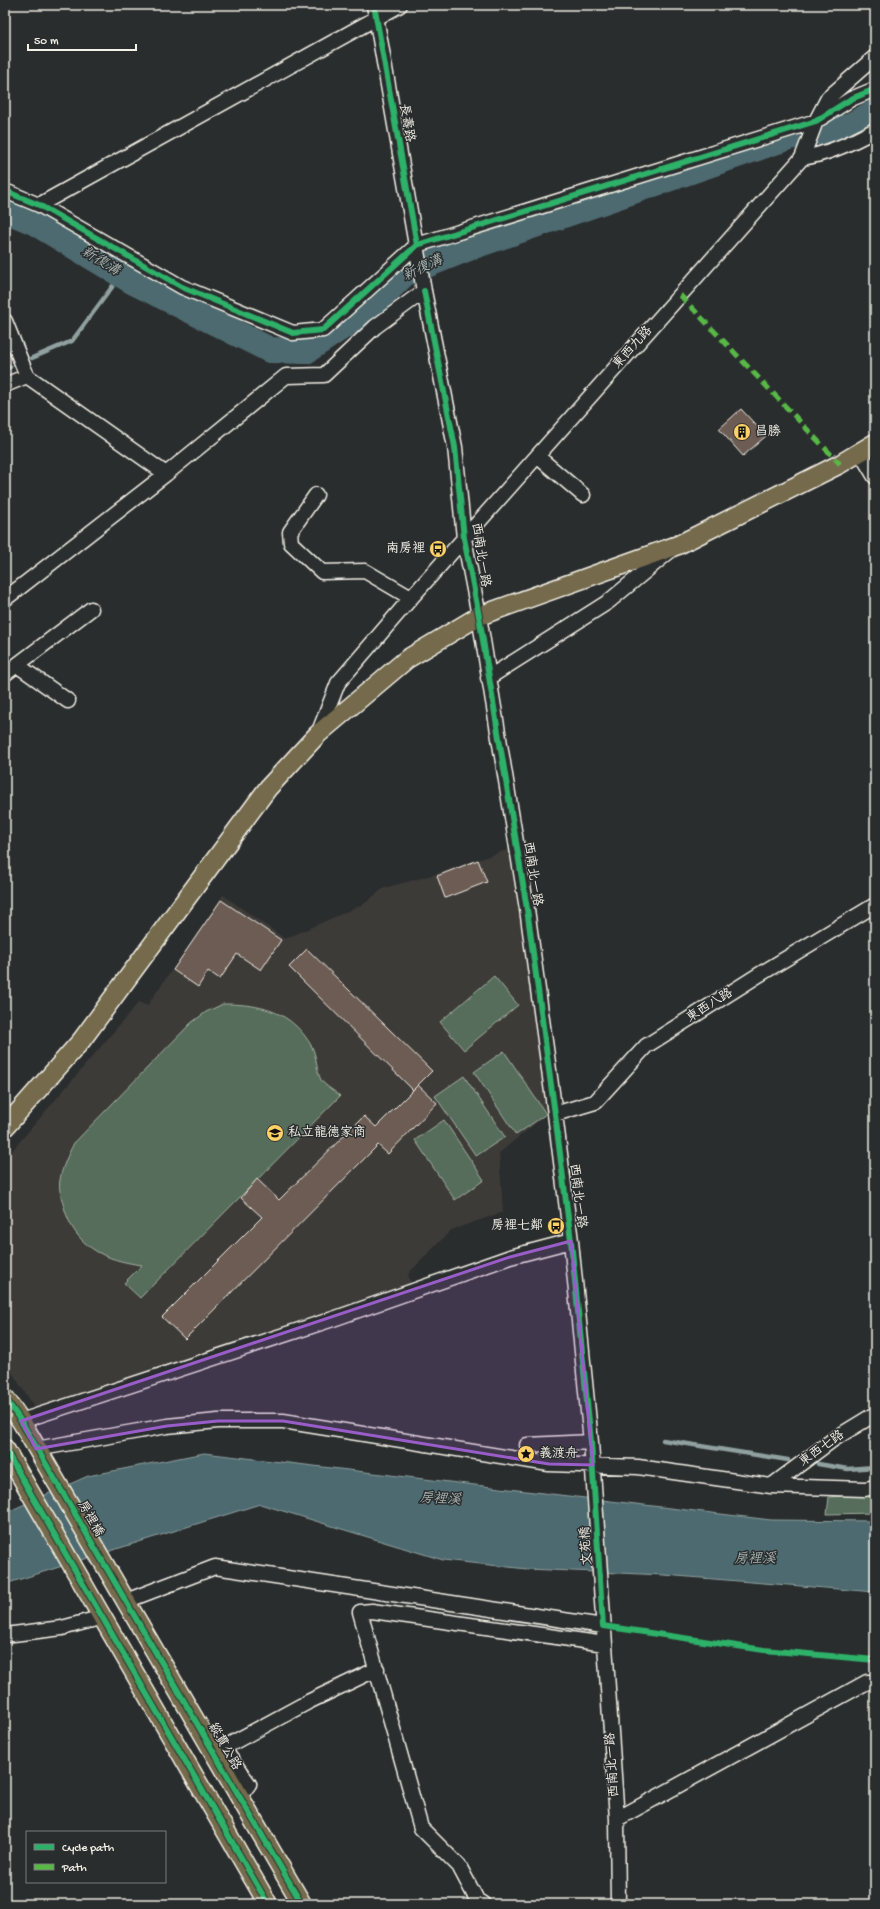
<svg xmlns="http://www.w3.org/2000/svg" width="880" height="1909" viewBox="0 0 880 1909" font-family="'Gochi Hand','LXGW WenKai TC',sans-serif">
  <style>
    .built { fill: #3e3b39 }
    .green { fill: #546d5a; stroke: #a4afa1 }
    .water { fill: #4d6b70; stroke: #90a1a0 }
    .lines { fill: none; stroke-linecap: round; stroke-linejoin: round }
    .stream { stroke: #90a1a0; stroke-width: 4.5 }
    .river { stroke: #4d6b70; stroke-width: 26 }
    .building { fill: #6c5c53; stroke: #f4f1e8 }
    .minor-casing { stroke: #f4f1e8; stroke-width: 17 }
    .major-casing { stroke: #f4f1e8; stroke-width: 21 }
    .minor { stroke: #2a2d2e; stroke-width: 14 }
    .major { stroke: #746b4b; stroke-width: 18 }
    .quiet { stroke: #58b947; stroke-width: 5; stroke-dasharray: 10 5; stroke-linecap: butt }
    .cycleway-casing { stroke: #2a2d2e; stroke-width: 8 }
    .cycleway { stroke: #2db169; stroke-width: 6 }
    .marked { fill: #995dc9; fill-opacity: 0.2; stroke: #995dc9; stroke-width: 3; stroke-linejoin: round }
    .labels { text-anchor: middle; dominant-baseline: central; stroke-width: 3; stroke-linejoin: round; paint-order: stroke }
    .street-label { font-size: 13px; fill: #f4f1e8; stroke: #2a2d2e }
    .poi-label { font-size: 13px; fill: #f4f1e8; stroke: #2a2d2e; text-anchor: start }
    .water-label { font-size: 14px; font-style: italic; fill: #a9b5b2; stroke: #2a2d2e }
  </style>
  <rect width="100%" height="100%" fill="#2a2d2e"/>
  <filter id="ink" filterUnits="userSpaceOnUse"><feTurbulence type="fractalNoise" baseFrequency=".025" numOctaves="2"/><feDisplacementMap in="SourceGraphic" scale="8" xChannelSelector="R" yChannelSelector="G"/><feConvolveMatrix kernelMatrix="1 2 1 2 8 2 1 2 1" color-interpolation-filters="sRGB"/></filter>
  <g filter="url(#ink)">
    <path class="built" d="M510 849 522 921 547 1114 499 1153 503 1212 451 1230 408 1274 411 1286 36 1409 5 1362V1159L139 1002 147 1006 223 895 285 939 364 904 384 888 433 875Z"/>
    <path class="green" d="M494 976 518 1005 464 1050 440 1022Z
      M223 1004C261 1004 292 1011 312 1047 317 1057 316 1070 321 1080 325 1086 335 1091 340 1096L140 1298 124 1283 142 1265C104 1260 75 1247 64 1207 62 1200 58 1188 60 1180 62 1167 68 1155 74 1143L191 1023 206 1012Z
      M504 1051 546 1114 516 1135 474 1072Z
      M464 1076 505 1137 476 1156 435 1096Z
      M444 1120 484 1180 455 1200 415 1140Z
      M875 1494V1513L827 1514 829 1497Z"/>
    <path class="water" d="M204 1453 771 1520 875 1521V1592L664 1575 527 1569 443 1560 260 1504 5 1584V1513L88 1476Z"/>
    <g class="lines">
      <path class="stream" d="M32 358 72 341 121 275
        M5 369 10 367
        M663 1440 788 1460
        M818 1464 848 1469 875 1467"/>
      <path class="river" d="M5 210 34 222 132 281 270 350 306 351 369 309 404 274 474 246 789 137 848 127 875 112"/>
    </g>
    <path class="building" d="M741 409 766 436 743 456 719 429Z
      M478 860 487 882 445 898 437 876Z
      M221 900 281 940 261 970 237 954 220 979 208 971 198 987 173 970Z
      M307 949 432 1071 413 1090 289 967Z
      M418 1085 437 1103 388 1154 378 1145 185 1339 162 1317 262 1217 241 1198 257 1179 279 1200 364 1116 376 1127Z"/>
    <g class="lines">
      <g class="minor-casing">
        <path id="minor" d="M374 5 424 291 455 447 464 538 479 616 527 909 555 1114 571 1241 591 1442 617 1819 618 1904
          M802 158C828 154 852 143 875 130
          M5 191 39 205 182 287 293 333 323 330 417 245 816 121 851 99 875 89
          M39 205 400 5
          M5 321 27 376 166 474
          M5 385 27 376
          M860 452 875 477
          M537 456 583 495
          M316 495 290 532 291 543 322 572 365 571 411 598
          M5 599 166 474 286 376 324 375 375 327 424 291
          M17 665 68 701
          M5 674 91 609
          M488 678 608 602 671 550
          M318 734 338 683 411 598 802 158 816 121 828 98 875 57
          M555 1114 595 1102 646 1046 757 976 875 905
          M21 1421 333 1319 510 1257 571 1241
          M527 1445 591 1442
          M36 1449 167 1426 218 1421H283L549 1464 638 1467 771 1486 865 1489 875 1487
          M771 1486 834 1439 875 1414
          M126 1601 215 1567 603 1626
          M5 1635 62 1628 103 1617
          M240 1796 249 1784 223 1748 308 1702 377 1669
          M617 1819 867 1682H875
          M483 1904 477 1900 459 1866 421 1828 360 1612 372 1611 605 1644"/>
      </g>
      <g class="major-casing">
        <path id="major" d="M5 1127 81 1041 268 788 318 734 407 659 479 616 678 545 840 464 875 443
          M5 1398 21 1421 302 1904
          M5 1449 268 1904"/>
      </g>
      <use href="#minor" class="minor"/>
      <use href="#major" class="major"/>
      <path class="quiet" d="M680 295 840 464"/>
      <g class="cycleway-casing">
        <path id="cycleway" d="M374 5 417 245
          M5 191 39 205 182 287 293 333 323 330 417 245 816 121 851 99 875 89
          M424 291 455 447 464 538 479 616 527 909 555 1114 571 1241 591 1442 603 1626 764 1650 875 1660
          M5 1398 21 1421 302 1904
          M5 1449 268 1904"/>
      </g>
      <use href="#cycleway" class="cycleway"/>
    </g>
  </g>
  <path class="marked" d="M571 1241 593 1465 549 1464 283 1421H218L167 1426 36 1449 21 1421 510 1257Z"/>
  <defs>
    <g id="building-disc" transform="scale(0.9)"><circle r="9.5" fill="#ffd166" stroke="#2a2d2e"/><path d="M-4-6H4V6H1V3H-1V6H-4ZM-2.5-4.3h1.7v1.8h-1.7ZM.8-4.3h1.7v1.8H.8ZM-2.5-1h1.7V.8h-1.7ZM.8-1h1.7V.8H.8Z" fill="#111"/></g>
    <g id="bus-disc" transform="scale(0.9)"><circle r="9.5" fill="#ffd166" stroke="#2a2d2e"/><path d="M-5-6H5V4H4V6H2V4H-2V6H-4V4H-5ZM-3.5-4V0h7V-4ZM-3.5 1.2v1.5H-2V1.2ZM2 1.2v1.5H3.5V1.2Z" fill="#111"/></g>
    <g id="school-disc" transform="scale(0.9)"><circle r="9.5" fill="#ffd166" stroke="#2a2d2e"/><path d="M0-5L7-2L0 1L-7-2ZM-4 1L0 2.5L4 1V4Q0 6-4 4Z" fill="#111"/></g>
    <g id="sight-disc" transform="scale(0.9)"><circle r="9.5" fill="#ffd166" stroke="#2a2d2e"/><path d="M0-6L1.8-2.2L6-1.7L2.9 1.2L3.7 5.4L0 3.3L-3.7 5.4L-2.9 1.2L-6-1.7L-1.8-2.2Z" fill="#111"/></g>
  </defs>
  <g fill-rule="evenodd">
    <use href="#building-disc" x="742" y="432"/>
    <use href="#bus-disc" x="438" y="549"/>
    <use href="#school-disc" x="275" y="1133"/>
    <use href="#bus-disc" x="556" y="1226"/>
    <use href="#sight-disc" x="526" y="1454"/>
  </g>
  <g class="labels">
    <g class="street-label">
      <text transform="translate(406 123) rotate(80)">長壽路</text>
      <text transform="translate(633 348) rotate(-48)">東西九路</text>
      <text transform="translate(480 555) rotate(81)">西南北一路</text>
      <text transform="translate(532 874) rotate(81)">西南北一路</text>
      <text transform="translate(710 1006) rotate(-32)">東西八路</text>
      <text transform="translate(577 1196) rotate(83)">西南北一路</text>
      <text transform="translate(822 1449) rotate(-35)">東西七路</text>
      <text transform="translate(90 1519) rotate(60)">房裡橋</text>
      <text transform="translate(587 1546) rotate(-94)">文苑橋</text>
      <text transform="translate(224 1747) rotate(60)">縱貫公路</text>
      <text transform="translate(613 1765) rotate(-94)">西南北一路</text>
    </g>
    <g class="poi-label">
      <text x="755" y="432">昌勝</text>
      <text x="425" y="549" text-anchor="end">南房裡</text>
      <text x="288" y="1133">私立龍德家商</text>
      <text x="543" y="1226" text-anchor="end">房裡七鄰</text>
      <text x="539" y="1454">義渡舟</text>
    </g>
    <g class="water-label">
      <text transform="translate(100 262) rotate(31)">新復溝</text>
      <text transform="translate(423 269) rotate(-26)">新復溝</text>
      <text transform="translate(440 1500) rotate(3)">房裡溪</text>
      <text transform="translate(755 1560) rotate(-1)">房裡溪</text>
    </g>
  </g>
  <rect width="880" height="1909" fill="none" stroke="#2a2d2e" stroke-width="20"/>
  <rect x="10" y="10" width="860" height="1889" fill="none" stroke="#f4f1e8" stroke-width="1.5" filter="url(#ink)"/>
  <rect x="26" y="1831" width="140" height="52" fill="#2a2d2e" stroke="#7b7b78"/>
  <rect x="34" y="1844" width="20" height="6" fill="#2db169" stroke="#7b7b78"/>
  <text x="62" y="1851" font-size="12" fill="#f4f1e8">Cycle path</text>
  <rect x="34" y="1864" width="20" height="6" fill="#58b947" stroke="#7b7b78"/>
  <text x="62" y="1871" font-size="12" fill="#f4f1e8">Path</text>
  <path d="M28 44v6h108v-6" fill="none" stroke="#f4f1e8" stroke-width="2"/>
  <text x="34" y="44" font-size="12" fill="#f4f1e8" stroke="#2a2d2e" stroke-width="3" paint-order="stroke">50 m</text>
</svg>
